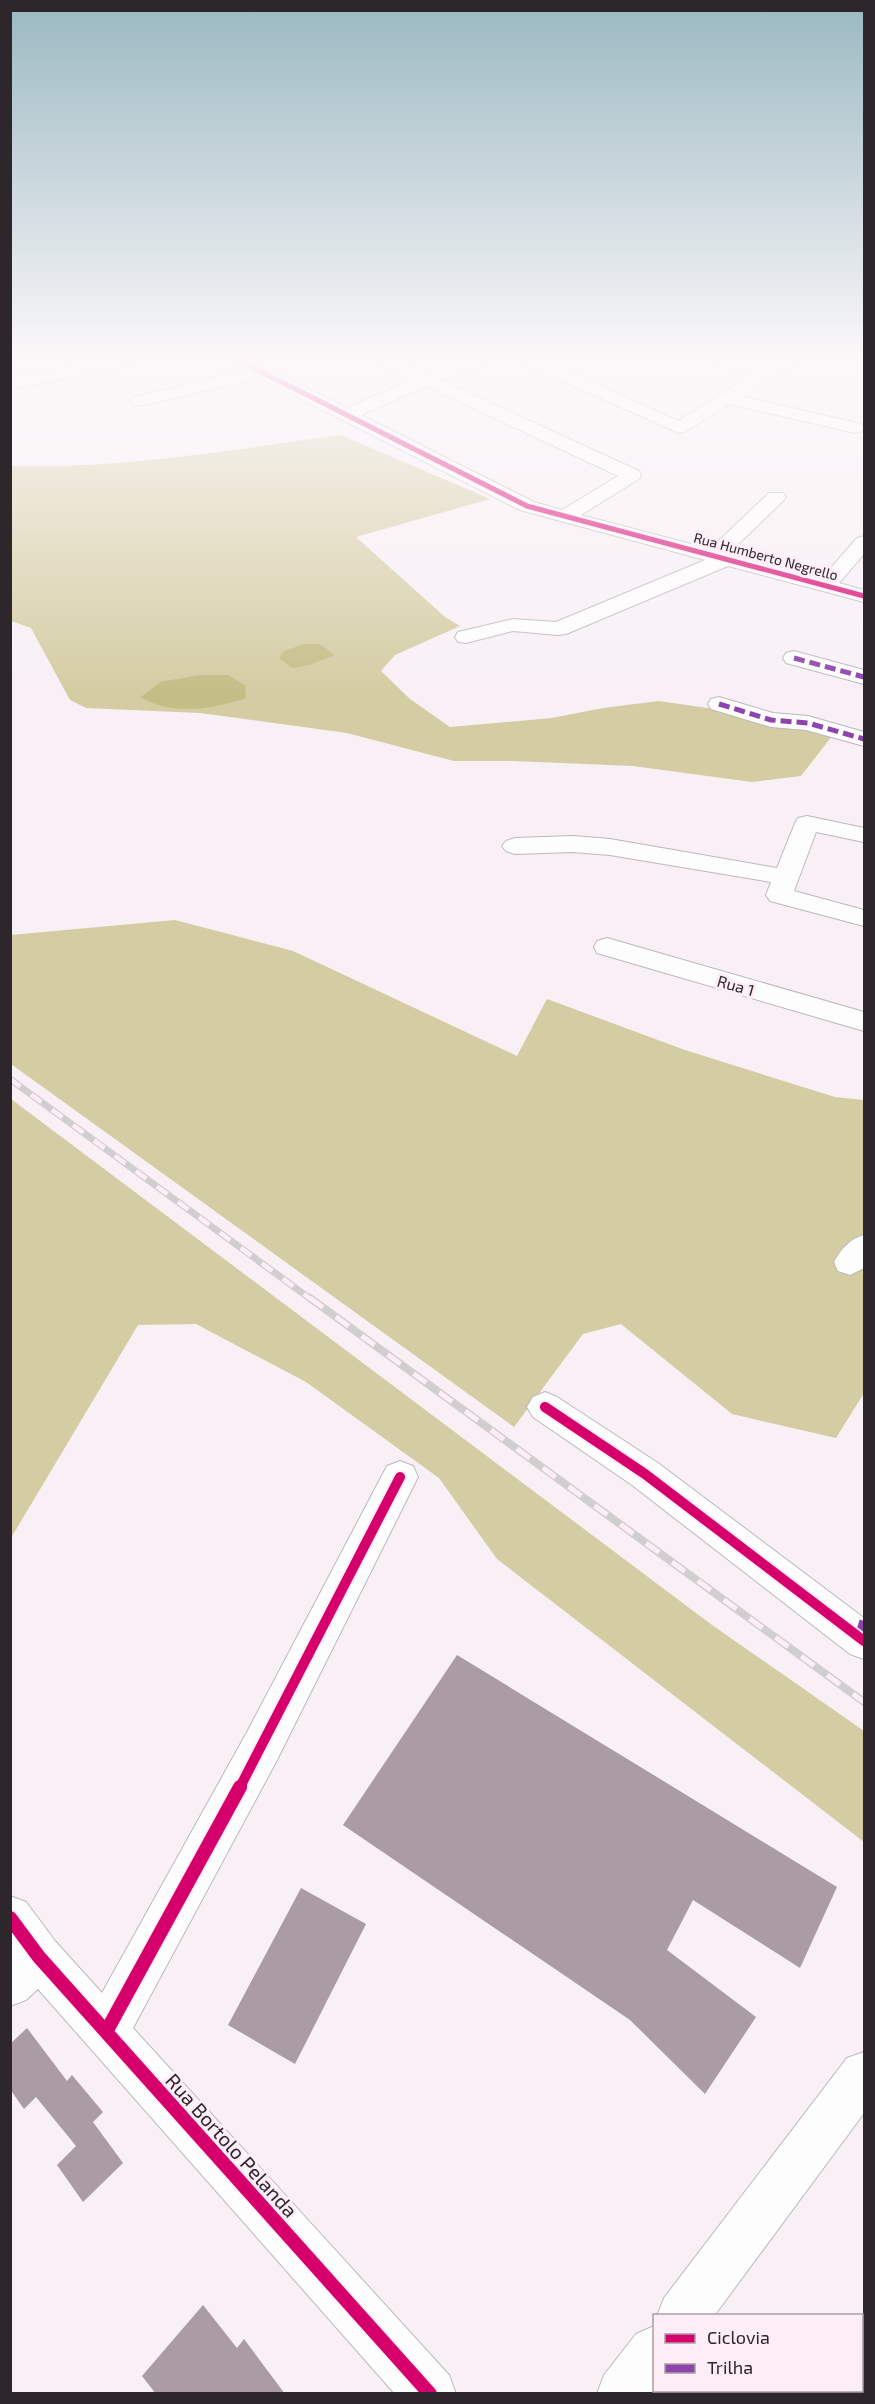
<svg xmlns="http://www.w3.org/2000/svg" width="875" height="2404" viewBox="0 0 875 2404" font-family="'Exo 2',sans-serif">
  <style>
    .forest { fill: #d4cca2 }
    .water { fill: #c5bd86 }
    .building { fill: #aa9ba5 }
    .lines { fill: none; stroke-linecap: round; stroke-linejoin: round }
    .minor-casing { stroke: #bdb7bb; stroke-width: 2 }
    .minor { fill: #fefdfe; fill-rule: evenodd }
    .rail-far1-casing { stroke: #d1ced0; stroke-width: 7 }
    .rail-casing { stroke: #d1ced0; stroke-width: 8 }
    .rail-far1 { stroke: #fcedf6; stroke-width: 4.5; stroke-dasharray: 13; stroke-linecap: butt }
    .rail { stroke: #fcedf6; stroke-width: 5; stroke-dasharray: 16; stroke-linecap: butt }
    .quiet-far1 { stroke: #8e44ad; stroke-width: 5; stroke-dasharray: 11 5; stroke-linecap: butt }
    .quiet { stroke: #8e44ad; stroke-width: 9; stroke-dasharray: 18 9; stroke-linecap: butt }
    .cycleway-far2-casing { stroke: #fcedf6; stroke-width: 8 }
    .cycleway-far1-casing { stroke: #fcedf6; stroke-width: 14 }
    .cycleway-casing { stroke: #fcedf6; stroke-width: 17 }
    .cycleway-far2 { stroke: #d6006c; stroke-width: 5 }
    .cycleway-far1 { stroke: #d6006c; stroke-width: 10 }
    .cycleway { stroke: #d6006c; stroke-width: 14 }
    .labels { text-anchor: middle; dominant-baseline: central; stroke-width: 6; stroke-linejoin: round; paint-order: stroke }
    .far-street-label { font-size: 14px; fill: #2d272b; stroke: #fcedf6 }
    .street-label { font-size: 16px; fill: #2d272b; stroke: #fcedf6 }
    .near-street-label { font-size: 20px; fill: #2d272b; stroke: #fcedf6 }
  </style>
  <rect width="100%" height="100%" fill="#f8f0f5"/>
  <path class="forest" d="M341 435 490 499 356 537 445 617 460 626 395 655 381 671 410 699 450 727 552 718 603 708 659 701 714 709 832 736 801 776 752 782 633 766 513 761H454L347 733 200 713 86 708 70 700 31 628 11 621V466C122 469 232 450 341 435Z
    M175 920 293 951 517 1056 547 999 685 1050 835 1097 864 1100V1393L836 1438 732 1414 621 1324 583 1334 514 1427 11 1064V935Z
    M11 1099 712 1625 864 1731V1842L497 1559 439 1478 306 1382 196 1324 138 1325 11 1538Z"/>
  <path class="water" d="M304 644H320L335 655 309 665 292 668 279 658 284 651Z
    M200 675H228L245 685 246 698C215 709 170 716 141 697L160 682Z"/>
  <path class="building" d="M457 1655 837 1887 800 1968 693 1900 667 1950 756 2017 705 2094 630 2020 343 1825Z
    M301 1888 366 1924 295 2064 228 2025Z
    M27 2028 67 2081 72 2075 103 2112 93 2122 123 2163 83 2202 57 2165 76 2146 36 2097 24 2109 10 2089V2044Z
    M203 2305 237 2348 244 2339 285 2394H156L142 2376Z"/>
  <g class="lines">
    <g class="minor-casing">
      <path id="minor" d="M117 358H152L144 363 10 389V379Z
        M226 358H247L347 408 412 380 373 362 371 358H393L427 374 472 358H496L494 362 441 380 639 471 641 475 639 479 581 515 710 549 769 493H783L786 497 783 501 728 554 822 578 857 538 864 536V554L839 583 864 590V602L728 566 566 634 558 635 513 631 466 643 458 642 455 637 458 632 513 619 556 622 705 560 520 510 260 378 140 406 134 405 131 401 134 397 246 371ZM426 386 618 476 562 510 534 502 361 415Z
        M517 358H539L678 421 754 374 704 362 702 358H732L766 366 783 358H804L741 396 861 424 864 428 861 432 855 433 729 404 685 432 679 433 519 362Z
        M794 651 864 670V684L786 663 783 658 786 653Z
        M719 697 773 713 808 716 864 732V746L806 730 771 727 711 709 708 704 711 699Z
        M807 816 864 828V842L816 832 794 891 864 910V926L770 901 766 895 771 882 610 855 573 852 515 854 506 851 502 846 506 841 515 838 573 836 610 839 777 868 795 823 798 818Z
        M607 938 864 1012V1031L597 953 594 947 597 941Z
        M864 1235V1268L850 1275 838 1271 834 1262C841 1249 850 1239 864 1235Z
        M545 1392 557 1397 658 1463 864 1618V1659L850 1654 632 1485 533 1417 527 1407 533 1397Z
        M400 1461 413 1466 418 1477 276 1762 133 2028 449 2375 456 2394H395L38 1989 26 2000 10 2006V1896L26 1902 55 1941 102 1993 246 1734 387 1466Z
        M864 2052V2113L714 2316H657L664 2298 847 2058Z
        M654 2326V2390H658L655 2394H597L604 2375 636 2334Z"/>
    </g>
    <use href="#minor" class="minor"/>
    <g class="rail-far1-casing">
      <path id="rail-far1" d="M10 1079 312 1300"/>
    </g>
    <g class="rail-casing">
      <path id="rail" d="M310 1298 864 1702"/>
    </g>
    <use href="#rail-far1" class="rail-far1"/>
    <use href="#rail" class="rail"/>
    <path class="quiet-far1" d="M794 658 864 677
      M719 704 771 720 808 723 864 739"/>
    <path class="quiet" d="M859 1636 864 1621"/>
    <g class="cycleway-far2-casing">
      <path id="cycleway-far2" d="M234 358 527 506 864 596"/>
    </g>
    <g class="cycleway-far1-casing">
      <path id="cycleway-far1" d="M545 1407 645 1474 864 1641
        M239 1789 400 1477"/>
    </g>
    <g class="cycleway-casing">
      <path id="cycleway" d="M10 1918 39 1957 430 2394
        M106 2032 240 1787"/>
    </g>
    <use href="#cycleway-far2" class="cycleway-far2"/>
    <use href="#cycleway-far1" class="cycleway-far1"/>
    <use href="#cycleway" class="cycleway"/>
  </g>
  <linearGradient id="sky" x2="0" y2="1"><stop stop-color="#9ab8c1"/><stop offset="0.52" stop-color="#fcf8fa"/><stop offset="1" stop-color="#fcf8fa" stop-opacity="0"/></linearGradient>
  <rect width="875" height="695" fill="url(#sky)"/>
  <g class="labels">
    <g class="far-street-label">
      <text transform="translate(766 556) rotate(15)">Rua Humberto Negrello</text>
    </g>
    <g class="street-label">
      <text transform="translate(736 985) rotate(16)">Rua 1</text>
    </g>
    <g class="near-street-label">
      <text transform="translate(232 2145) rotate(48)">Rua Bortolo Pelanda</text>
    </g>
  </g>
  <rect width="875" height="2404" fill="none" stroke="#2d272b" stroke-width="24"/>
  <rect x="653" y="2314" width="210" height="78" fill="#fcedf6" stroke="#a99ea5" stroke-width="1.5"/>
  <rect x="665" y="2334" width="30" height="9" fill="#d6006c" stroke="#a99ea5" stroke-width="1.5"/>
  <text x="707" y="2344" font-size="18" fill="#2d272b">Ciclovia</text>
  <rect x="665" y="2364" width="30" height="9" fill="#8e44ad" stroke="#a99ea5" stroke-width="1.5"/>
  <text x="707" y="2374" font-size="18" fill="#2d272b">Trilha</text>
</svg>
